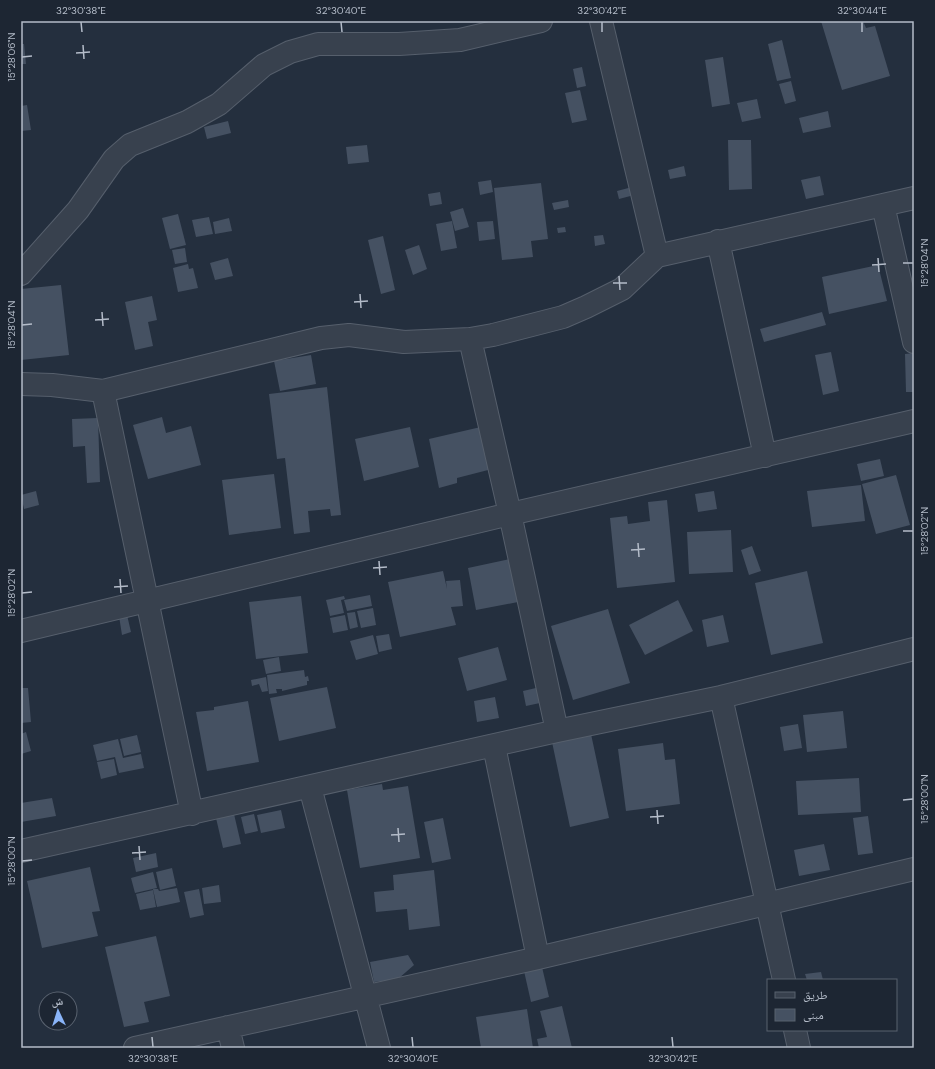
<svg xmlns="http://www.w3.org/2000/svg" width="935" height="1069" viewBox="0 0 935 1069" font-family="'DM Sans','Noto Naskh Arabic',sans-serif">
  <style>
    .building { fill: #455162 }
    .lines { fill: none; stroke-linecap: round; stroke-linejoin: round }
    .street-casing { stroke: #565f6c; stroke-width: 24 }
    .street { stroke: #38414e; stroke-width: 22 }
    .ticks { fill: none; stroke: #b4bcc9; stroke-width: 1.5 }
    .neatline { fill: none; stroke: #b4bcc9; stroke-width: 1.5 }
    .ticks-label { font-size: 10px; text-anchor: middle; fill: #b4bcc9 }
  </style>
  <rect width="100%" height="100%" fill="#242f3e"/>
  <path class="building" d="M821 21H863L866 28 875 26 890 76 842 90Z
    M782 40 791 78 777 81 768 44Z
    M21 44H24L26 64H21Z
    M723 57 730 104 712 107 705 60Z
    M582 67 586 86 577 88 573 69Z
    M791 81 796 101 785 104 779 84Z
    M580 90 587 120 572 123 565 93Z
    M757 99 761 118 742 122 737 103Z
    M27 105 31 130 21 131V106Z
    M828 111 831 127 803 133 799 118Z
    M228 121 231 133 207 139 204 127Z
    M728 140H751L752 189 729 190Z
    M367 145 369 162 348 164 346 147Z
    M684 166 686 176 670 179 668 170Z
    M820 176 824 195 806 199 801 180Z
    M491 180 493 192 480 195 478 182Z
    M541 183 548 239 531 241 533 257 502 260 494 188Z
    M636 186 638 194 619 199 617 191Z
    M440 192 442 204 430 206 428 194Z
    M568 200 569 207 554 210 552 203Z
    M463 208 469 227 455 231 450 212Z
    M178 214 186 245 170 249 162 218Z
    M209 217 213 234 196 237 192 220Z
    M229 218 232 231 215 234 213 222Z
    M452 221 457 248 441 251 436 224Z
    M493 221 495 239 479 241 477 222Z
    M565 227 566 232 558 233 557 228Z
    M603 235 605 244 595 246 594 236Z
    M383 236 395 290 381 294 368 240Z
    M419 245 427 269 413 275 405 250Z
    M185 248 187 262 175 264 172 250Z
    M228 258 233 276 215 280 210 263Z
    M188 264 189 269 193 268 198 288 178 292 173 268Z
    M878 265 887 301 829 314 822 277Z
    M61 285 69 355 21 360V289Z
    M152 296 157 320 148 322 153 346 135 350 125 302Z
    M822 312 826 325 764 342 760 329Z
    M831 352 839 391 823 395 815 355Z
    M914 353V392H906L905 354Z
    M311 355 316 384 280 391 274 361Z
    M327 387 341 515 331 516 330 509 308 511 310 532 294 534 285 458 277 459 269 394Z
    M162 417 166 433 191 426 201 465 148 479 133 425Z
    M98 418 100 482 87 483 85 446 73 447 72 419Z
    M485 426 492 469 457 478V483L439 488 429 439Z
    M410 427 419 467 364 481 355 439Z
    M880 459 884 476 861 481 857 464Z
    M274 474 281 528 229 535 222 480Z
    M896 475 910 525 876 534 862 484Z
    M861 485 865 521 812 527 807 491Z
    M36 491 39 505 24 509 21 495Z
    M714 491 717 509 698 512 695 494Z
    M667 500 675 582 617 588 610 518 627 516 628 524 650 521 648 502Z
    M731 530 733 572 689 574 687 532Z
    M752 546 761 571 749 575 741 550Z
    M510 559 518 602 476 610 468 568Z
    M443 571 447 589 446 581 460 580 463 606 451 607 456 625 400 637 388 582Z
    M807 571 823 643 771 655 755 583Z
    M370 595 372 606 347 611 344 600Z
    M301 596 308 653 256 659 249 602Z
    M344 596 345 599 341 600 344 613 330 616 326 600Z
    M678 600 693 631 645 655 629 625Z
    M373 608 376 625 361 628 357 611Z
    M608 609 630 683 573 700 551 626Z
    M355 612 358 627 350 629 347 613Z
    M127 615 131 632 122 635 119 616Z
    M345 615 348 630 333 633 330 618Z
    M723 615 729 642 707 647 702 620Z
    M389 634 392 649 379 652 376 636Z
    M373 635 378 654 356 660 350 641Z
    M498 647 507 680 467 691 458 658Z
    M279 657 281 671 266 674 263 660Z
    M304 670 305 677 308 676 309 681H307V685L282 691V689H276L277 693 269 694 267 675Z
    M266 677 268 691 262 692 259 684 252 686 251 680Z
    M327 687 336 728 279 741 270 698Z
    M21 688H28L31 722 21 723Z
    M536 688 540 703 526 706 523 691Z
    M495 697 499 718 477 722 474 701Z
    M248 701 259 762 207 771 196 712 214 710V707Z
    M843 711 847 748 807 752 803 715Z
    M798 724 802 748 784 751 780 727Z
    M26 732 31 751 21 754V734Z
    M591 734 609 818 570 827 552 742Z
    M137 735 141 752 124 756 120 739Z
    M118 739 123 758 141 754 144 768 119 773 115 757 97 761 93 745Z
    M663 743 665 760 675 759 680 804 626 811 618 749Z
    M114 759 117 775 101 779 97 762Z
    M859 778 861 812 798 815 796 781Z
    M382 784 383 790 408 786 420 858 360 868 347 790Z
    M52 798 56 816 21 822V803Z
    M281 810 285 828 261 833 257 815Z
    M234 814 241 844 223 848 216 818Z
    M254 814 258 831 245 834 241 817Z
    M868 816 873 853 858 855 853 818Z
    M443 818 451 859 432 863 424 822Z
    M824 844 830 870 799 876 794 850Z
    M156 853 158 867 136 872 133 858Z
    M90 867 100 911 92 912 98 936 42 948 27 881Z
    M172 868 176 886 160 890 156 872Z
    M434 870 440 926 409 930 407 909 376 912 374 892 394 890 393 875Z
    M153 872 157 888 135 893 131 878Z
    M219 885 221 902 204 904 202 888Z
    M177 888 180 902 157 907 153 889H158L159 891Z
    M199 889 204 915 190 918 184 892Z
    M153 890 156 907 140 910 136 894Z
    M156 936 170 996 144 1002 149 1022 124 1027 105 947Z
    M408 955 414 965 398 979 374 982 370 962Z
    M542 967 549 997 531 1002 524 971Z
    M821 972 823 980H807L805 974Z
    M562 1006 572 1048H539L537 1039 547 1037 540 1011Z
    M527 1009 533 1048H481L476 1017Z"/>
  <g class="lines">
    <g class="street-casing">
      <path id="street" d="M601 21 657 256
        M883 205 914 342
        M718 241 765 456
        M21 274 78 210 114 159 130 145 187 122 219 104 264 65 290 52 318 44H399L460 40 541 21
        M470 339 510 514 557 731
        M21 384 52 385 103 391 321 338 349 335 404 342 470 339 493 335 563 317 586 307 622 289 657 256 914 198
        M103 391 192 814
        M21 631 510 514 914 421
        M721 697 784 980
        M494 746 538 958
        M310 787 379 1048
        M21 851 557 731 721 697 914 649
        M228 1027 233 1048
        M795 1030 799 1048
        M135 1048 538 958 914 869"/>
    </g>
    <use href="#street" class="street"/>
  </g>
  <path class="ticks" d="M81 22 82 32M341 22 342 32M602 22V32M862 22V32M83 45 84 59M76 53 90 52M22 57 32 56M878 258 879 272M903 263H913M872 265 886 264M619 276 620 290M613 283H627M360 294 361 308M354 302 368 301M102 312 103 326M95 320 109 319M22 325 32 324M903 531H913M638 543 639 557M631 550 645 549M379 561 380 575M373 568 387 567M120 579 121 593M114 587 128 586M22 593 32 592M903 800 913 799M657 810 658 824M650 817 664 816M398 828 399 842M391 835 405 834M139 846 140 860M132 853 146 852M22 861 32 860M152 1037 153 1047M412 1037 413 1047M672 1037 673 1047"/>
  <rect width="935" height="1069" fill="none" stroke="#1d2633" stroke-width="44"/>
  <rect x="767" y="979" width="130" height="52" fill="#1d2633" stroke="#59626f"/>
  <rect x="775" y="992" width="20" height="6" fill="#38414e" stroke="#59626f"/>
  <text x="803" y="999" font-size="12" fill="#b4bcc9">طريق</text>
  <rect x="775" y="1009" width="20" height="12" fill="#455162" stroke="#59626f"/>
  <text x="803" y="1019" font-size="12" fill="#b4bcc9">مبنى</text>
  <g transform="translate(58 1011) rotate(356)"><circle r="19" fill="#1d2633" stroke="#59626f"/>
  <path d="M0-3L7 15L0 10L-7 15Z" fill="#8ab4f8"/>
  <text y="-6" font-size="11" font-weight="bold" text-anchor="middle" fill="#b4bcc9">ش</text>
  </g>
  <rect x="22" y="22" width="891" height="1025" class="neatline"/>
  <g class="ticks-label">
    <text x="81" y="14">32°30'38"E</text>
    <text x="341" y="14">32°30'40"E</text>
    <text x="602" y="14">32°30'42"E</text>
    <text x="862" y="14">32°30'44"E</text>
    <text transform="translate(11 57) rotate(-90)" y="4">15°28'06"N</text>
    <text transform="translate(924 263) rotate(-90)" y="4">15°28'04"N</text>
    <text transform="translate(11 325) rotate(-90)" y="4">15°28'04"N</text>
    <text transform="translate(924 531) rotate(-90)" y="4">15°28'02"N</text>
    <text transform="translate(11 593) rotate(-90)" y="4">15°28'02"N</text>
    <text transform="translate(924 799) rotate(-90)" y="4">15°28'00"N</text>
    <text transform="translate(11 861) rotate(-90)" y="4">15°28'00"N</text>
    <text x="153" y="1062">32°30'38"E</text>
    <text x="413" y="1062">32°30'40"E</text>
    <text x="673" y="1062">32°30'42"E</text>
  </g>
</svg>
